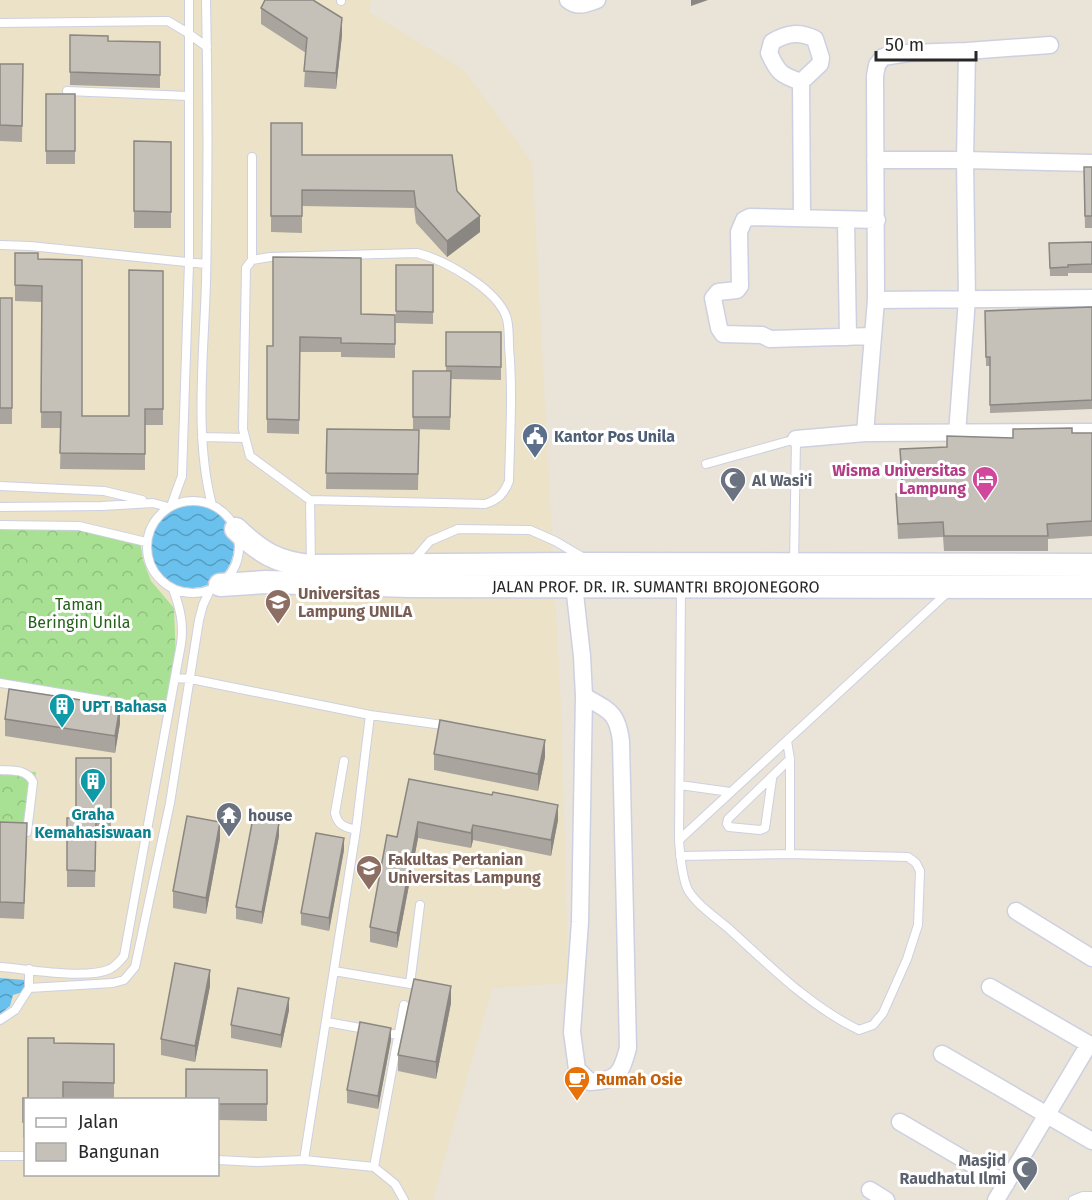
<svg xmlns="http://www.w3.org/2000/svg" width="1092" height="1200" viewBox="0 0 1092 1200" font-family="'Fira Sans',sans-serif">
  <style>
    .education { fill: #ece2c7; fill-rule: evenodd }
    .forest { fill: url(#forest-crowns) }
    .water { fill: url(#water-waves) }
    .lines { fill: none; stroke-linecap: round; stroke-linejoin: round }
    .lane-casing { stroke: #cdd0e0; stroke-width: 10 }
    .street-casing { stroke: #cdd0e0; stroke-width: 19 }
    .secondary-casing { stroke: #cdd0e0; stroke-width: 25 }
    .lane { stroke: #fff; stroke-width: 8 }
    .street { stroke: #fff; stroke-width: 16 }
    .secondary { stroke: #fff; stroke-width: 22 }
    .wall { fill: #a9a59e }
    .shaded-wall { fill: #8a8681 }
    .building { fill: #c5c0b8; stroke: #8a8681; stroke-width: 1.5 }
    .labels { text-anchor: middle; dominant-baseline: central; stroke-width: 6; stroke-linejoin: round; paint-order: stroke }
    .service-label { font-size: 16px; font-weight: bold; fill: #4e5e75; stroke: #fff; text-anchor: start }
    .hotel-label { font-size: 16px; font-weight: bold; fill: #b23c85; stroke: #fff; text-anchor: end }
    .worship-label { font-size: 16px; font-weight: bold; fill: #5b616d; stroke: #fff; text-anchor: start }
    .street-label { font-size: 16px; fill: #272727; stroke: #fff }
    .education-label { font-size: 16px; font-weight: bold; fill: #785e54; stroke: #fff; text-anchor: start }
    .park-label { font-size: 16px; fill: #236119; stroke: #fff }
    .culture-label { font-size: 16px; font-weight: bold; fill: #0d838f; stroke: #fff; text-anchor: start }
    .food-label { font-size: 16px; font-weight: bold; fill: #c56008; stroke: #fff; text-anchor: start }
  </style>
  <defs>
    <pattern id="forest-crowns" width="20" height="18" patternUnits="userSpaceOnUse" patternTransform="scale(1.5)"><rect width="20" height="18" fill="#a9e194"/><path d="M2 6a3 3 0 1 1 6 0M12 15a3 3 0 1 1 6 0" fill="none" stroke="#91c180"/></pattern>
    <pattern id="water-waves" width="16" height="10" patternUnits="userSpaceOnUse" patternTransform="scale(1.5)"><rect width="16" height="10" fill="#6ac1ed"/><path d="M0 5q4-4 8 0t8 0" fill="none" stroke="#579dc0"/></pattern>
  </defs>
  <rect width="100%" height="100%" fill="#eae3d8"/>
  <path class="education" d="M0 0H371L369 12 464 70 532 162 562 726 568 983 492 988 433 1200H0ZM26 1100H218V1174H26Z"/>
  <path class="forest" d="M0 526 78 527 140 542 143 560 151 581 174 608 176 661 165 707 0 681Z
    M0 769 36 772 31 836 0 834Z"/>
  <path class="water" d="M150 546a42 42 0 1 1 84 0a42 42 0 1 1-84 0Z
    M0 978 25 980 26 984 23 992 13 995 10 1006 0 1014Z"/>
  <g class="lines">
    <g class="lane-casing">
      <path id="lane" d="M206 0C208 94 208 189 206 282 204 353 194 437 212 505
        M341 0V1
        M0 23 168 21 188 33 207 47
        M67 91 188 96
        M252 157V260
        M0 245 30 246 206 264
        M417 253C445 260 499 290 507 319 509 328 509 338 509 347 513 391 510 436 509 481 504 494 498 500 485 504L310 500 250 456 243 429 246 268 252 260 270 257Z
        M202 437 245 438
        M706 464 796 439 794 564
        M0 486 104 491 142 500
        M310 500 311 565
        M147 547a46 46 0 1 1 92 0a46 46 0 1 1-92 0Z
        M171 506 182 476 189 263V0
        M0 507 102 506 153 503 168 507
        M0 525 79 526 146 542
        M412 562 430 541 458 529 530 530 555 541 584 558
        M175 678 191 679 370 715 356 830 304 1160
        M0 683 167 711
        M370 715 450 726
        M787 741 790 759V854
        M344 761 335 813C338 826 345 827 356 830
        M0 770C13 771 27 769 33 782L27 832
        M772 779 765 828 760 830 729 827 727 824 728 819 790 759
        M680 785 730 792
        M679 840 948 592
        M680 856 790 854 908 857 916 863 920 871 918 925 907 959 883 1013 873 1025 859 1030C809 1006 769 965 728 928 715 917 697 905 688 890 682 878 680 854 679 840L681 589
        M0 967C28 969 86 980 110 969 116 966 120 961 124 956L181 644C184 624 180 608 173 589
        M334 971 422 986
        M410 984 420 905
        M29 988V969
        M0 1020 15 1010 29 988 113 983 124 980 135 967 170 803 199 620 203 605 210 590
        M327 1022 398 1035
        M0 1156H26
        M218 1160 258 1162 304 1160 374 1167 395 1184 404 1200
        M374 1167 404 1005
        M1073 1200 1083 1196H1092"/>
    </g>
    <g class="street-casing">
      <path id="street" d="M568 0C578 8 585 4 597 0
        M801 82 820 64 821 58 815 39C799 31 787 33 772 42L769 53C778 73 781 75 801 82L802 218
        M875 160H965L1092 163
        M846 220 848 337
        M876 300 1092 298
        M873 336 770 339 762 335 723 334 719 328 713 298 718 292 737 290 740 286 739 232 744 220 750 217 877 220
        M865 433 876 300 875 76 877 65 883 57 908 53 967 51 1050 45
        M957 434 967 299 965 160 967 51
        M796 439 865 433 1092 432
        M574 585 582 656 584 696 580 922 572 1032 577 1069 590 1082C618 1080 621 1074 628 1048L621 741C617 711 609 711 584 696
        M1016 911 1092 958
        M990 987 1092 1046
        M942 1054 1092 1141
        M900 1122 1006 1184
        M870 1190 886 1200
        M996 1200 1089 1044"/>
    </g>
    <g class="secondary-casing">
      <g id="secondary">
        <path d="M236 529C260 552 277 563 311 566L572 564 1092 565"/>
        <path id="s1" d="M220 585 266 582 410 586 1092 587"/>
      </g>
    </g>
    <use href="#lane" class="lane"/>
    <use href="#street" class="street"/>
    <use href="#secondary" class="secondary"/>
  </g>
  <path class="wall" d="M261 8 342 35 336 89 304 87 306 53 261 24Z
    M70 35 108 41 160 42V88L70 85Z
    M0 64 23 80 22 142 0 141Z
    M46 94H75V164H46Z
    M271 123 302 155 457 191 480 232 447 257 416 223 414 208 302 206V233L271 232Z
    M134 141 171 142V228H134Z
    M1084 167H1092V228H1085Z
    M1092 242V273H1068V276H1050L1049 243Z
    M15 253 38 259 82 416H129L163 271V425H145V470L60 469 61 428H41L42 302 15 301Z
    M396 265H433V324L396 323Z
    M0 298H12V424H0Z
    M1092 307V409L990 413V366H986L985 311Z
    M361 314 395 315V358L341 357V352H300L299 434 267 433V346H273Z
    M446 332H501V380L451 379 450 430 413 429V371H446Z
    M327 429 419 430 418 490 326 489Z
    M1013 429 1072 433H1092V536L1048 539V551H944L943 537 898 539 896 494H902L900 449 947 447 1013 438Z
    M5 719 120 723 115 753 5 736Z
    M434 754 545 757 538 791 434 770Z
    M111 758V837H96L95 887H67V818H76Z
    M409 779 558 820 551 856 473 840 471 848 418 838 397 948 370 942V927L397 837Z
    M0 822 27 838 24 919 0 918Z
    M279 836 262 924 236 919V907Z
    M220 839 206 914 173 908V891Z
    M344 850 329 931 301 925V913Z
    M210 986 195 1062 161 1055V1039Z
    M451 1003 436 1079 398 1071V1055Z
    M289 1010 281 1048 231 1038V1025Z
    M391 1040 378 1109 347 1103V1090Z
    M54 1043 114 1044V1098H63L26 1100V1137H23V1098H28Z
    M267 1070V1121L218 1120V1100Z"/>
  <path class="shaded-wall" d="M691 0H708L691 6Z
    M342 18V35L336 89V73Z
    M480 216V232L447 257V241Z
    M120 706V723L115 753V736Z
    M545 740V757L538 791V774Z
    M558 805V820L551 856V840Z
    M220 822V839L206 914V898Z
    M418 822V838L397 948V933Z
    M279 823V836L262 924V912Z
    M473 825V840L471 848V833Z
    M344 838V850L329 931V918Z
    M210 970V986L195 1062V1046Z
    M451 986V1003L436 1079V1062Z
    M289 998V1010L281 1048V1035Z
    M391 1028V1040L378 1109V1096Z"/>
  <path class="building" d="M265 0H313L342 18 336 73 304 71 307 38 261 8Z
    M70 35 108 36V41L160 42V75L70 72Z
    M0 64H23L22 126 0 125Z
    M46 94H75V151H46Z
    M271 123H302V155H452L457 191 480 216 447 241 416 207 414 191 302 190V216H271Z
    M134 141 171 142V212L134 211Z
    M1084 167H1092V216H1085Z
    M1092 242V264L1068 265V267L1050 268 1049 243Z
    M15 253H38V259L82 260V416H129V270L163 271V409H145V454L60 453 61 412H41L42 286 15 285Z
    M273 257 361 258V314L395 315V344L341 343V338L300 337 299 420 267 419V346H273Z
    M396 265H433V312L396 311Z
    M0 298H12V408H0Z
    M1092 307V400L990 405V357H986L985 311Z
    M446 332H501V367L446 366Z
    M413 371H451L450 417H413Z
    M1072 428V433H1092V521L1047 524 1048 536H944L943 522 898 524 896 494H903L900 449 947 447V436L1013 438V429Z
    M327 429 419 430 418 474 326 473Z
    M9 689 120 706 115 736 5 719Z
    M440 720 545 740 538 774 434 754Z
    M76 758H111V821H96L95 871 67 870V818H76Z
    M409 779 492 795 493 792 558 805 551 840 473 825 471 833 418 822 397 933 370 927 387 835 397 837Z
    M187 816 220 822 206 898 173 891Z
    M253 818 279 823 262 912 236 907Z
    M0 822 27 823 24 903 0 902Z
    M316 833 344 838 329 918 301 913Z
    M175 963 210 970 195 1046 161 1039Z
    M414 979 451 986 436 1062 398 1055Z
    M238 988 289 998 281 1035 231 1025Z
    M360 1022 391 1028 378 1096 347 1090Z
    M28 1038H54V1043L114 1044V1083L63 1082V1100H26V1122H23V1098H28Z
    M186 1069 267 1070V1104H218V1100H186Z"/>
  <defs>
    <g id="civic-pin" transform="scale(1.35)"><path d="M0 17L-7.5 6A9.5 9.5 0 1 1 7.5 6Z" fill="#5c6f8a" stroke="#fff"/><path d="M-.6-6.5H3V-4.5H.6V-3L4-1V1h2V6H-6V1h2V-1L-.6-3ZM-1.2 2.5V6h2.4V2.5Z" fill="#fff"/></g>
    <g id="hotel-pin" transform="scale(1.35)"><path d="M0 17L-7.5 6A9.5 9.5 0 1 1 7.5 6Z" fill="#d1479c" stroke="#fff"/><path d="M-6-4.5h1.5V1H6V5H4.5V3h-9V5H-6ZM-4 0a1.8 1.8 0 1 1 3.6 0ZM.5 0V-2.5h3Q6-2.5 6 0Z" fill="#fff"/></g>
    <g id="mosque-pin" transform="scale(1.35)"><path d="M0 17L-7.5 6A9.5 9.5 0 1 1 7.5 6Z" fill="#6b7280" stroke="#fff"/><path d="M3.5-4.9A6 6 0 1 0 3.5 4.9A5 5 0 1 1 3.5-4.9Z" fill="#fff"/></g>
    <g id="university-pin" transform="scale(1.35)"><path d="M0 17L-7.5 6A9.5 9.5 0 1 1 7.5 6Z" fill="#8d6e63" stroke="#fff"/><path d="M0-5L7-2L0 1L-7-2ZM-4 1L0 2.5L4 1V4Q0 6-4 4Z" fill="#fff"/></g>
    <g id="building-pin" transform="scale(1.35)"><path d="M0 17L-7.5 6A9.5 9.5 0 1 1 7.5 6Z" fill="#0f9aa8" stroke="#fff"/><path d="M-4-6H4V6H1V3H-1V6H-4ZM-2.5-4.3h1.7v1.8h-1.7ZM.8-4.3h1.7v1.8H.8ZM-2.5-1h1.7V.8h-1.7ZM.8-1h1.7V.8H.8Z" fill="#fff"/></g>
    <g id="temple-pin" transform="scale(1.35)"><path d="M0 17L-7.5 6A9.5 9.5 0 1 1 7.5 6Z" fill="#6b7280" stroke="#fff"/><path d="M0-6L5-2H3V0L6.5 2.5H4V6H1.5V3h-3V6H-4V2.5H-6.5L-3 0V-2H-5Z" fill="#fff"/></g>
    <g id="cafe-pin" transform="scale(1.35)"><path d="M0 17L-7.5 6A9.5 9.5 0 1 1 7.5 6Z" fill="#e8710a" stroke="#fff"/><path d="M-5.5-4.5H6V0H3Q3 3.5 0 3.5H-2.5Q-5.5 3.5-5.5 0ZM3-3.2v2h1.7v-2ZM-6 4.5H4V6H-6Z" fill="#fff"/></g>
  </defs>
  <g fill-rule="evenodd">
    <use href="#civic-pin" x="535" y="436"/>
    <use href="#hotel-pin" x="985" y="479"/>
    <use href="#mosque-pin" x="733" y="480"/>
    <use href="#university-pin" x="278" y="602"/>
    <use href="#building-pin" x="62" y="706"/>
    <use href="#building-pin" x="93" y="781"/>
    <use href="#temple-pin" x="229" y="815"/>
    <use href="#university-pin" x="369" y="868"/>
    <use href="#cafe-pin" x="577" y="1079"/>
    <use href="#mosque-pin" x="1025" y="1169"/>
  </g>
  <g class="labels">
    <g class="service-label">
      <text x="554" y="436">Kantor Pos Unila</text>
    </g>
    <g class="hotel-label">
      <text x="966" y="470">Wisma Universitas<tspan x="966" dy="18">Lampung</tspan></text>
    </g>
    <g class="worship-label">
      <text x="752" y="480">Al Wasi'i</text>
      <text x="248" y="815">house</text>
      <text x="1006" y="1160" text-anchor="end">Masjid<tspan x="1006" dy="18">Raudhatul Ilmi</tspan></text>
    </g>
    <g class="street-label">
      <text stroke="none"><textPath href="#s1" startOffset="436">JALAN PROF. DR. IR. SUMANTRI BROJONEGORO</textPath></text>
    </g>
    <g class="education-label">
      <text x="298" y="593">Universitas<tspan x="298" dy="18">Lampung UNILA</tspan></text>
      <text x="388" y="859">Fakultas Pertanian<tspan x="388" dy="18">Universitas Lampung</tspan></text>
    </g>
    <g class="park-label">
      <text x="79" y="604">Taman<tspan x="79" dy="18">Beringin Unila</tspan></text>
    </g>
    <g class="culture-label">
      <text x="82" y="706">UPT Bahasa</text>
      <text x="93" y="814" text-anchor="middle">Graha<tspan x="93" dy="18">Kemahasiswaan</tspan></text>
    </g>
    <g class="food-label">
      <text x="596" y="1079">Rumah Osie</text>
    </g>
  </g>
  <rect x="24" y="1098" width="195" height="78" fill="#ffffff" stroke="#a9a9a9" stroke-width="1.5"/>
  <rect x="36" y="1118" width="30" height="9" fill="#ffffff" stroke="#a9a9a9" stroke-width="1.5"/>
  <text x="78" y="1128" font-size="18" fill="#272727">Jalan</text>
  <rect x="36" y="1143" width="30" height="18" fill="#c5c0b8" stroke="#a9a9a9" stroke-width="1.5"/>
  <text x="78" y="1158" font-size="18" fill="#272727">Bangunan</text>
  <path d="M876 51v9h100v-9" fill="none" stroke="#272727" stroke-width="3"/>
  <text x="885" y="51" font-size="18" fill="#272727" stroke="#ffffff" stroke-width="4.5" paint-order="stroke">50 m</text>
</svg>
